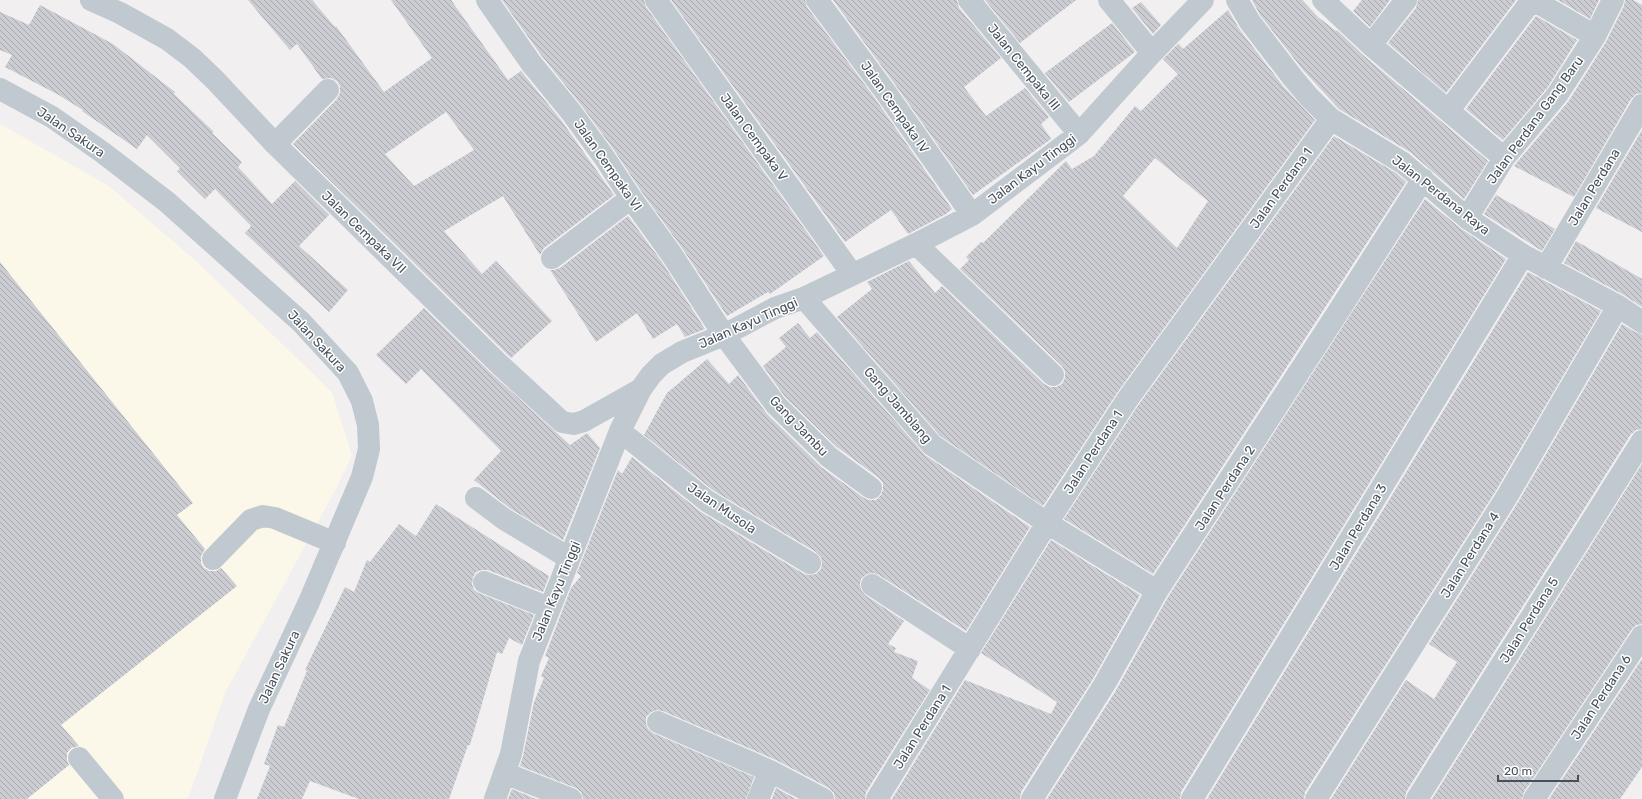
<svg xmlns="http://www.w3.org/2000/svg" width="1642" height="799" viewBox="0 0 1642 799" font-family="Rubik,sans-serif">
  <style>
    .commercial { fill: #fbf7e9 }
    .building { fill: url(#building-back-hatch); fill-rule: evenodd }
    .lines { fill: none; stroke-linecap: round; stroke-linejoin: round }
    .minor { stroke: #c0c8d0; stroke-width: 22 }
    .labels { text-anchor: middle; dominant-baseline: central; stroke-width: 3; stroke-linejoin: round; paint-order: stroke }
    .street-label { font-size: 13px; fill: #47505b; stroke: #fff }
  </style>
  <defs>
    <pattern id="building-back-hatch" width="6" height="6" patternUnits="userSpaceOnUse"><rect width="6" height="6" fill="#cccdd3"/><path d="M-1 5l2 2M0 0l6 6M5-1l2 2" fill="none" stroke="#a7a9ae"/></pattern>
  </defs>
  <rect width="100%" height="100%" fill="#f1efef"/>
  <path class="commercial" d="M0 124 109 186 196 261 332 392 352 455 337 487 225 693 188 799H0Z"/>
  <path class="building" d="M248 0H312L335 27 336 26 384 92 432 58 391 0H451L508 80 521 71 561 120 614 195 544 248 540 255 503 196 444 231 482 274 496 261 552 321 511 358 293 144 337 99 340 93V86L337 81 331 78 322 79 297 44 290 50ZM446 112 474 150 414 186 385 154Z
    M502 0H644L646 7 824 256 770 294 768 292 727 316 682 248 641 191 614 150 581 105 541 55Z
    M671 0H805L807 7 874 97 952 209 946 214 908 234 891 210 845 242Z
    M833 0H957L959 8 1001 58 964 87 986 116 1025 88 1049 117 1041 124 1051 139 973 195 894 83Z
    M985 0H1076L1020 43Z
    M1252 0H1302L1318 17 1336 31 1337 30 1363 55 1488 161 1464 199 1410 152 1339 109 1303 70 1260 15Z
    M1362 0H1390L1370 27 1353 11Z
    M1418 0H1516L1446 93 1388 43 1416 8Z
    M1558 0H1599L1590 19Z
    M1625 0H1633L1642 5V93L1636 94 1631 99 1574 197 1514 166 1568 102 1606 42 1624 6Z
    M1141 2 1161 25 1153 34 1132 8Z
    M40 5 113 44 175 92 174 94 214 132 212 133 242 162 238 167 272 204 295 181 329 215 299 246 348 290 329 312 245 233 251 226 215 189 205 199 177 171 180 168 147 135 137 149 82 111 83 110 57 94 5 67 12 55 0 50V12L29 25Z
    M1228 10 1240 30 1283 86 1315 120 1117 393 1043 506 940 436 837 317 872 289 867 282 909 261 935 293 942 286 1044 384 1050 387H1056L1062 384 1065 378V371L1062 366 960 269 969 260 966 257 981 242 983 243 1066 161 1072 169 1094 156 1135 106 1141 111 1178 74 1163 59 1178 44 1183 49ZM1155 158 1208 201 1177 248 1123 196Z
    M1536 16 1577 40 1547 88 1503 140 1466 109Z
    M1112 23 1135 52 1069 102 1045 73Z
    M1642 130V232L1596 208Z
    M1334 136 1396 173 1406 182 1153 574 1064 519 1137 407Z
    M1496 195 1555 229 1542 251 1484 214Z
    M1425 199 1460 228 1506 259 1181 792 1180 799H1047L1115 692 1168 597Z
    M628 216 662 262 705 329 685 337 677 324 653 339 637 313 596 342 550 270H554L560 268Z
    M1576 241 1642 279V307L1624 295 1564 263Z
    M0 262 193 503 177 515 205 549 201 556V563L204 568 210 571H216L221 568 237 586 61 725 79 746 71 748 67 753V760L69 765 27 799H0Z
    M1528 272 1601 311 1495 492 1305 792 1304 799H1207Z
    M424 308 491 373 570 445 587 433 600 448 563 540 511 509 474 480 501 451 421 369 406 384 376 355Z
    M798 323 810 338 817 332 925 455 1030 527 966 631 879 575 873 573 867 574 861 579 860 584 861 590 865 595 904 621 888 644 896 648 894 652 918 661 912 678 930 690 866 792 865 799H835L834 793 829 788 776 760 663 711 657 710 651 712 646 717V724L648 729 653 733 754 777 746 799H583L581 792 576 788 520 766 523 756 534 702 544 678 541 676 549 658 545 656 571 588 581 576 577 573 618 470 622 474 632 457 701 512 804 574 809 575 816 574 821 569 822 564 821 557 816 552 714 491 644 435 667 393 707 359 729 384 738 375 767 414 821 467 864 498 869 500H876L881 495 883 490V483L879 478 837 447 785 397 763 366 786 347 779 338Z
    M1622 324 1635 332 1642 334V429L1636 430 1631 434 1406 792 1405 799H1331L1406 680 1434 699 1457 662 1429 644 1517 504Z
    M1642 464V624L1636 625 1632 629 1524 792 1522 799H1432Z
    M436 504 549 576 543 592 488 570H482L476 572 473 577 472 584 474 590 479 593 534 615 522 645 509 638 502 654 497 652 470 745H468L449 799H359L310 781 302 799H257L270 766 264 764 278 725 284 727 307 671 305 670 345 587 354 592 367 560 370 562 399 524 416 536Z
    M1051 540 1140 595 1093 679 1021 792 1020 799H892L965 680 1051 714 1057 702 981 653Z
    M1642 659V767L1620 799H1549Z
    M776 788 796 799H772Z
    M512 789 536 799H508Z"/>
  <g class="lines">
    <path class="minor" d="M91 0 120 13 167 39 192 58 215 80 275 144 499 364 562 422 574 424 584 421 641 389
      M487 0 531 63 571 112 604 157 631 198 672 255 724 335 776 405 829 457 871 488
      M656 0 852 274
      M817 0 884 90 972 215
      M969 0 1079 134
      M1109 0 1152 53
      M1237 0 1250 22 1293 78 1309 97 1331 119 1403 163 1467 218 1523 255 1618 306 1642 322
      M1323 0 1371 45 1504 158
      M1533 0 1595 36
      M1371 45 1406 0
      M0 89 52 117 102 152 167 202 301 322 348 373 362 401 368 425 369 449 362 477 309 602 259 709 225 799
      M1449 110 1532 0
      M275 144 328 90
      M1467 218 1504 158 1557 95 1595 36 1613 0
      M916 244 1053 375
      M552 258 631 198
      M1546 268 1642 105
      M804 298 932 445 1047 523 1157 591
      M620 431 707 501 810 563
      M476 498 504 519 569 558
      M213 559 251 520 263 516 275 518 335 543
      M484 582 549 608
      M872 585 970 649
      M658 722 770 771
      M79 758 113 799
      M504 773 571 799
      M495 799 511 754 529 661 620 431 641 389 651 375 662 364 682 352 724 335 775 308 804 298 916 244 972 215 1079 134 1152 53 1203 0
      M758 799 770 771 823 799
      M877 799 1047 523 1127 400 1331 119
      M1032 799 1104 685 1157 591 1340 309 1423 179
      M1192 799 1523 255
      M1316 799 1506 498 1618 306
      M1417 799 1642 441
      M1534 799 1642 636"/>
  </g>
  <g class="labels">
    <g class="street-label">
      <text transform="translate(1024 67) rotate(51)">Jalan Cempaka III</text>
      <text transform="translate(895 107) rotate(55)">Jalan Cempaka IV</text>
      <text transform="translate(1535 120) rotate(-54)">Jalan Perdana Gang Baru</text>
      <text transform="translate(71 132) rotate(34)">Jalan Sakura</text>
      <text transform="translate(754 137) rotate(54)">Jalan Cempaka V</text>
      <text transform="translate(608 165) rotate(55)">Jalan Cempaka VI</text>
      <text transform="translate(1032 169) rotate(-37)">Jalan Kayu Tinggi</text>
      <text transform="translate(1594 187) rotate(-59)">Jalan Perdana</text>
      <text transform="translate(1281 188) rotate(-54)">Jalan Perdana 1</text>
      <text transform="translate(1441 195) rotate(38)">Jalan Perdana Raya</text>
      <text transform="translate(364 232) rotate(44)">Jalan Cempaka VII</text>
      <text transform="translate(748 323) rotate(-24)">Jalan Kayu Tinggi</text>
      <text transform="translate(317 341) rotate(47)">Jalan Sakura</text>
      <text transform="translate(898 405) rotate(49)">Gang Jamblang</text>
      <text transform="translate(799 426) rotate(46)">Gang Jambu</text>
      <text transform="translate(1093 452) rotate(-57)">Jalan Perdana 1</text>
      <text transform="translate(1225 488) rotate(-57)">Jalan Perdana 2</text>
      <text transform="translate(722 508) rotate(34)">Jalan Musola</text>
      <text transform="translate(1358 527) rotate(-59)">Jalan Perdana 3</text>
      <text transform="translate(1470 555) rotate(-58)">Jalan Perdana 4</text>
      <text transform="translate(556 591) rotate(-68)">Jalan Kayu Tinggi</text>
      <text transform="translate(1529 620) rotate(-58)">Jalan Perdana 5</text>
      <text transform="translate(279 667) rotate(-65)">Jalan Sakura</text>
      <text transform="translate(1601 697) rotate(-57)">Jalan Perdana 6</text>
      <text transform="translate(922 727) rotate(-58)">Jalan Perdana 1</text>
    </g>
  </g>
  <path d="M1498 775v6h80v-6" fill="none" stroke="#47505b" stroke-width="2"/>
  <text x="1504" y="775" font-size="12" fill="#47505b" stroke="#ffffff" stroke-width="3" paint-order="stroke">20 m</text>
</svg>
